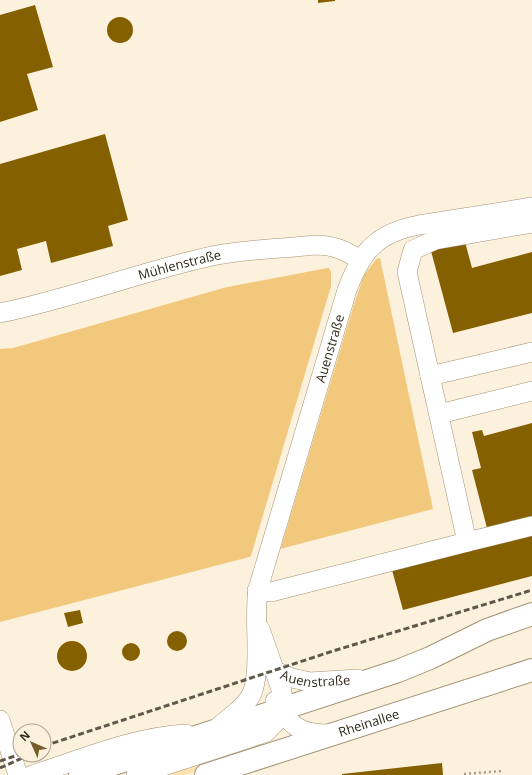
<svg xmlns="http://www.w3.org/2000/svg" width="532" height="775" viewBox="0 0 532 775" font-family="'Open Sans',sans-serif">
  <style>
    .green { fill: #fee1ad }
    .water { fill: #f2c97c }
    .pier { fill: #fcf1dd }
    .building { fill: #856000 }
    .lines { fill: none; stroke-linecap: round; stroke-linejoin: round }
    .minor-casing { stroke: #a39273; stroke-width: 20 }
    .major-casing { stroke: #a39273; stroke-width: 24 }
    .path { stroke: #a79d8d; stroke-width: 2.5; stroke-dasharray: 2 3; stroke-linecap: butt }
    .minor { stroke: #fff; stroke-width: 19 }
    .major { stroke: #fff; stroke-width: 22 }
    .rail { stroke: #60584a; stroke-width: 3; stroke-dasharray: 6 3; stroke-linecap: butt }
    .labels { text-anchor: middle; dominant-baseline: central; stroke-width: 4; stroke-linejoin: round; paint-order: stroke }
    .street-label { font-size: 13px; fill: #2f281c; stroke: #fcf1dd }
  </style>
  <rect width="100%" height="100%" fill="#fcf1dd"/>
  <path class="green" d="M262 744 263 749 184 775H167Z"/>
  <path class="water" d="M380 258 433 509 0 622V349L13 348 227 287Z"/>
  <path class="pier" d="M378 257 364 275 354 304 280 551 250 559 331 286V272L328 266Z"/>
  <path class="building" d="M318 0H335V1L318 3Z
    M35 5 53 67 27 74 38 110 0 122V15Z
    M107 30a13 13 0 1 1 26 0a13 13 0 1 1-26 0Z
    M105 134 128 220 108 226 113 246 51 263 46 241 17 249 22 270 0 276V164Z
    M465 242 472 268 532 252V313L453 333 431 251Z
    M532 423V516L487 528 472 470 481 468 472 432 482 430 484 436Z
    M532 533V576L403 610 392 570Z
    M80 610 83 623 68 627 64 613Z
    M167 641a10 10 0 1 1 20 0a10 10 0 1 1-20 0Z
    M57 656a15 15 0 1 1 30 0a15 15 0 1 1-30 0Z
    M122 652a9 9 0 1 1 18 0a9 9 0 1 1-18 0Z
    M442 763 443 775H342V774Z"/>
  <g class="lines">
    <g class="minor-casing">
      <g id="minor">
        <path d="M532 223 435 240 413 250 407 272 467 542 532 526"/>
        <path id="s1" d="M0 313C72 298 140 272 212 256 245 249 281 249 315 245 333 245 345 250 360 260"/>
        <path d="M430 376 532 352"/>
        <path d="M439 414 532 391"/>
        <path d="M257 591 271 592 467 542"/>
        <path id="s2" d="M275 671 292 678 310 682 358 679"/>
        <path d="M275 701C292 726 297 734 330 734"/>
        <path d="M0 720 18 775"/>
        <path id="s3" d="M216 729C227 719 242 710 250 697 263 676 253 617 258 589L347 290C362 250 377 233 419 225L532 207"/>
        <path d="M32 775C82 759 133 737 186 734"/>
        <path d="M136 775 258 735 266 732 275 723 279 714 283 699 282 692 260 629"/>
      </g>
    </g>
    <g class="major-casing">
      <g id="major">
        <path d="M80 775 398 671 430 658 487 630 532 614"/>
        <path id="s4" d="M206 775 532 670"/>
      </g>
    </g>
    <path class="path" d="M464 774 501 771"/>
    <use href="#minor" class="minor"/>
    <use href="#major" class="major"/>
    <path class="rail" d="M44 746 333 651 532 590
      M0 761 18 755
      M0 768 29 755"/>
  </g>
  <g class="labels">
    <g class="street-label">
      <text stroke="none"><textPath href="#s1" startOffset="186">Mühlenstraße</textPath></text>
      <text stroke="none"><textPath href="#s3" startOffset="407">Auenstraße</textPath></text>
      <text stroke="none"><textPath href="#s2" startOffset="42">Auenstraße</textPath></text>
      <text stroke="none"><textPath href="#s4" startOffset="171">Rheinallee</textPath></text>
    </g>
  </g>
  <g transform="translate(32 743) rotate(315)"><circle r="19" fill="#fcf1dd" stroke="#aaa190"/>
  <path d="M0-3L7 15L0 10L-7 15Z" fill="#755c2d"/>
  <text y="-6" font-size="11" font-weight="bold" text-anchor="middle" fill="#2f281c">N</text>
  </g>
</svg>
